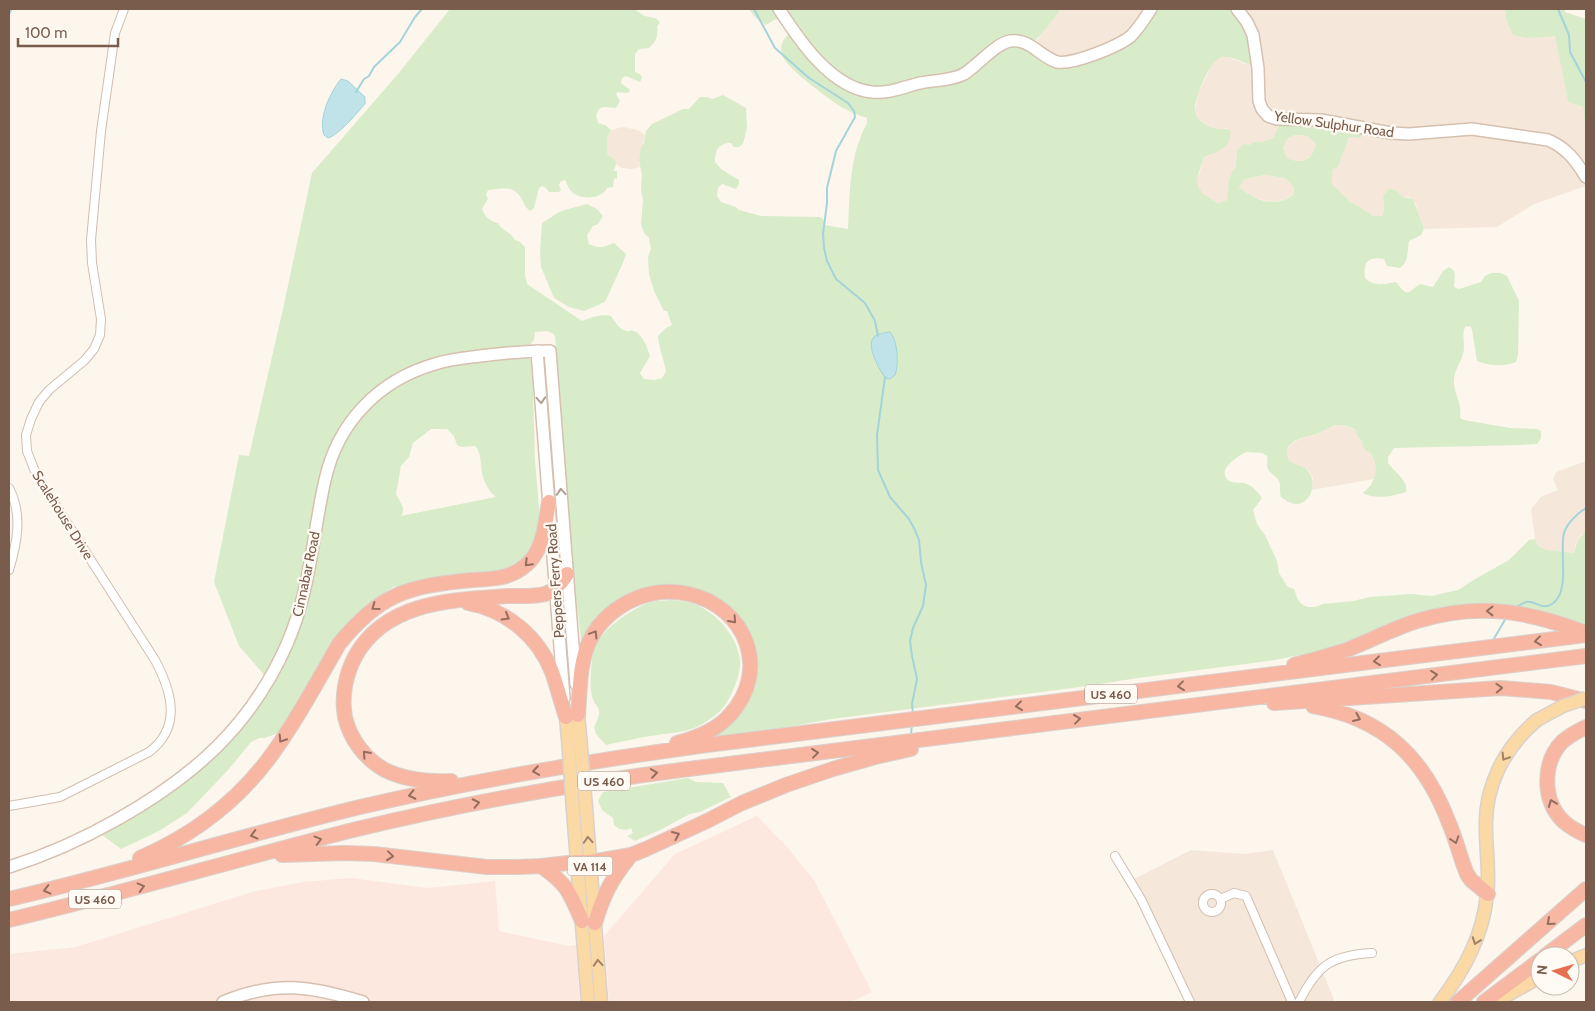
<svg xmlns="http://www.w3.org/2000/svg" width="1595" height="1011" viewBox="0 0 1595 1011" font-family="Cabin,sans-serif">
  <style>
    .residential { fill: #f5e8da }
    .commercial { fill: #fde8e0 }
    .green { fill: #d8ecc9; fill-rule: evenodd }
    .water { fill: #bfe3e8; stroke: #a5d3da }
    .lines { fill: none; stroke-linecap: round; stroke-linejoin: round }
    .stream { stroke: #a5d3da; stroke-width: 2 }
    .street-casing { stroke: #d1beb0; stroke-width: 10 }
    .secondary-casing { stroke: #d6c0b0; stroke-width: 14 }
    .primary-casing { stroke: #dad1cd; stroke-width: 15 }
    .highway-casing { stroke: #dad1cd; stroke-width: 16 }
    .street { stroke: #fff; stroke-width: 8 }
    .secondary { stroke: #fff; stroke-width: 11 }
    .primary { stroke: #fbd9a5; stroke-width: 12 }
    .highway { stroke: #f7b7a3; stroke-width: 14 }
    .primary-bridge-casing { stroke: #dad1cd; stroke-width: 15; stroke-linecap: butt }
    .primary-bridge { stroke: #fbd9a5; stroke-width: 12 }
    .oneway { stroke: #af9d94 }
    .oneway2 { stroke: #936e5e }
    .oneway3 { stroke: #a18267 }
    .labels { text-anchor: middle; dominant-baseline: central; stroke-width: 4.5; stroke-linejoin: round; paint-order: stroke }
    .shield { fill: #fffaf3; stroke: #a28b7f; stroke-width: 1 }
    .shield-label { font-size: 12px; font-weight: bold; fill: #7a5c4d }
    .street-label { font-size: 14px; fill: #7a5c4d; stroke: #fffaf3 }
  </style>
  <rect width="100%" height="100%" fill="#fdf6ec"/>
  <path class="residential" d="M1061 9H1148L1122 38 1084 54 1058 58 1034 44Z
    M1243 9H1506V20L1529 38 1555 35 1568 102 1583 107 1586 134V159L1581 165 1559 141 1420 131 1275 115 1265 106Z
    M1226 56 1246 64 1255 62V98L1280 123 1273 138 1262 142H1254L1249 145 1232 171 1227 200 1218 203 1206 198 1199 190 1197 181 1204 157 1210 155 1227 128 1221 130 1209 126 1199 119 1195 112 1198 94 1213 62 1219 57Z
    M623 127 638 130 645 135 639 160 640 167 632 169 622 168 616 164 614 160 607 154V138L611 130Z
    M1363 132 1474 133 1542 142 1557 148 1586 183V186L1534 204 1497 227 1424 229 1418 214 1416 204 1409 197H1403L1397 191 1383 196 1384 210 1382 216H1373L1360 207 1349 201 1332 184V170L1338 167 1349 137 1360 138Z
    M1293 135 1308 136 1316 144 1314 153 1305 160 1295 162 1287 158 1283 147 1288 138Z
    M1265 175 1285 178 1294 187V194L1284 200 1271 202 1251 197 1239 188 1243 180 1253 177Z
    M1338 425 1347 426 1356 431 1357 436 1362 441 1374 460 1376 468 1374 479 1312 490 1313 478 1309 471 1303 467 1294 464 1289 461 1287 450 1292 443 1300 439 1320 433 1330 427Z
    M1586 461V532L1581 535 1575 546 1574 553 1547 550 1538 546 1535 539 1531 509 1541 497 1558 490 1553 479 1556 472Z
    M1191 850 1244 854 1273 850 1335 1002H1195L1147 905 1132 880Z"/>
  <path class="commercial" d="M757 816 787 847 814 880 872 992 851 1002H609L604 936 675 854Z
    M351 878 428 888 495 881 499 931 569 946 576 945 580 1002H9V954L76 947 252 892 303 882Z"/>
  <path class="green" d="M450 9H634C638 11 642 15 645 16 652 18 656 16 660 23L657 26C658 37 657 40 649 48L639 49 635 54V72L640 74 642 78 640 82 626 76 622 78 621 83 629 89 630 92 626 93 618 92 616 94 620 101 616 108 605 107 600 108 596 115 598 123 605 125 611 130 607 138V154L615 160 616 164 614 171H617V178L614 179 613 187 607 188C602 200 578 200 571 191 568 188 567 183 565 180L561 181 559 185 561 190 559 192H549L546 188 542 186 539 188 534 208 530 211C525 207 524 203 521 198 513 184 500 189 488 190L486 195 488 199 482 209C485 217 490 221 498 223 503 232 510 231 515 240L520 242 525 247V276L527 284 582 321C592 317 600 314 611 316 615 322 619 329 626 331 631 332 629 329 634 331 643 335 647 347 650 356L640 373 644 379 654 380 662 378 666 372C664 359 659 349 658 336L666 328 672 325 667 311H664L654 291 649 274 648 257 651 249 649 238 644 233 641 224 643 200 641 190 642 176 639 160 641 147 644 143 646 131 652 124 683 109H689L700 97H707L712 99 723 95 746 108 747 128 743 144 739 147H734L731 143C718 143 715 151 715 162L721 169 739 180V184L736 189 722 184 718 188 717 196 721 202 736 207 739 210 761 216 820 217 823 219 825 225 848 229C850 191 849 157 867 123V118C859 115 852 113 845 109 832 102 788 69 783 57 779 48 782 38 790 34L799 48 810 60 854 92 932 85 1006 46H1022L1059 67 1146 24 1157 9H1234L1249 34 1255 62 1252 65C1243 63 1231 55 1222 57 1210 59 1194 99 1195 111 1195 112 1198 118 1198 118 1203 124 1212 128 1219 129 1223 130 1226 128 1230 130 1232 148 1218 152 1204 157 1195 182 1192 190 1218 203L1227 200 1229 181 1232 171 1236 166 1237 151 1243 144 1249 145 1254 142H1262L1273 138 1280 123 1323 124 1363 132 1364 134 1360 138 1349 137 1338 167 1332 170V184L1349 201 1360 207 1373 216H1382L1384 210 1383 196 1389 189 1397 191 1403 197 1413 199 1424 229 1421 235 1409 241C1407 251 1409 262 1400 268L1387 266 1384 259C1368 256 1363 262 1365 278 1374 287 1385 284 1396 282 1408 298 1407 293 1420 284L1433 287 1443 271 1449 267 1454 271C1456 276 1454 281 1454 287L1459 289 1481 282 1485 276 1491 273H1501L1507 276 1519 301 1518 355 1516 362C1504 367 1489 366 1477 361L1472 329 1470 326 1465 327C1461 336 1466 345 1463 354 1460 364 1453 372 1454 384 1455 396 1462 403 1460 418L1464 420 1510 428 1537 429 1541 431V438L1537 444 1522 445 1394 448 1388 457V463C1394 472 1409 480 1406 492 1394 496 1375 500 1363 493 1365 491 1367 489 1369 487 1376 479 1378 465 1372 456 1369 452 1367 450 1363 448L1362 441 1357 436 1356 431C1351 426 1344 425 1337 425 1330 426 1325 431 1319 433 1309 437 1296 437 1289 446 1286 450 1288 456 1289 461 1295 465 1302 465 1307 470 1318 480 1312 504 1296 504 1291 504 1285 500 1281 497 1279 492 1281 484 1279 481 1276 475 1267 473 1267 464 1267 462 1268 459 1267 456L1262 453 1246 452C1239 456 1216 469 1228 480 1232 484 1239 482 1244 483 1252 485 1257 491 1262 498L1253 510 1257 524 1265 535 1277 561 1279 573 1288 587 1294 589C1296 593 1296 597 1299 601 1304 609 1316 608 1323 604L1353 601 1370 597 1411 594 1431 596 1458 590 1475 579 1509 560 1529 540 1535 539 1538 546 1547 550 1574 553C1576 545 1578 537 1586 532V628L1519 607 1363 636 1319 651 1275 660 1138 678 1080 687 832 719 777 729 709 738 712 732 750 680 731 613 646 589 582 647 573 573 555 337 554 334 547 331 535 332 534 340 529 346 462 354 379 386 357 405 349 413 336 433 323 466 297 601 283 640 265 676 239 646 214 582 239 455 249 456 283 309 312 173 398 74ZM1294 135 1308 136 1316 144C1313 160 1301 165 1287 158L1283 147 1288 138ZM1265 175 1285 178 1294 187V194C1291 196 1287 199 1284 200 1268 206 1251 197 1239 188L1243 180 1253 177Z
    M749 9H776L781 16 766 25 756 18Z
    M783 9H1061L1046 29 1033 43 1023 39 962 71 888 89 854 85 821 59Z
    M1506 9H1565V12L1586 19V134L1583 107 1568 102 1555 36 1529 38 1513 35 1506 20Z
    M587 204 597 209 603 216 598 224 593 226 587 235 589 244C599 249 605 247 614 243L626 254 622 265 605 302 584 311 569 307 554 298 541 267 540 253 542 223 561 211Z
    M525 357 532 360 535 460 540 520 533 550 512 570 396 590 395 586C377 598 360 609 345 625L281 732 265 738H259L251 742 229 769 187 813 159 831 121 849 101 834 136 814 254 710 311 585 317 556 325 496 337 455 361 414 388 389 433 368 495 358ZM431 429H447L454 436 457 445 462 447 475 446C482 453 480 463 482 473 484 483 489 491 496 497L401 516 403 512V507L396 494 401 466 409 457 413 443Z
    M671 600C679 601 689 601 697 605 718 615 737 636 740 660 741 670 737 681 733 690 729 701 722 711 713 717 689 735 677 731 651 736 636 738 621 742 606 745L596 734 594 727C606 704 594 711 591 692 590 678 591 659 595 646 602 629 634 607 651 602 657 600 664 601 671 600Z
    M688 778 696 782 723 783 731 797 700 812 690 814 660 830 635 841 627 836 633 833 631 828 626 830 619 829 614 825 613 818 602 810 598 801 603 792Z"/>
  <path class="water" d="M341 79 348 81 365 97V104C357 113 339 135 328 138L324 135C318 119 330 92 341 79Z
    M890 332C898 340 899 366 895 375L890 379 885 378C880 370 865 345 874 337 878 333 885 333 890 332Z"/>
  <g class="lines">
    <path class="stream" d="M754 9 775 48 809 78 848 103 854 111 855 117 836 151 827 188V203L823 234 824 248 827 261 836 279 865 303 875 321 878 336
      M1558 9 1569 35 1570 52 1586 82
      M9 14 12 9
      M356 92 364 79 369 76 374 67 400 42 415 17 422 9
      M885 377 877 435 878 470 890 497 909 519 915 530 919 540 921 562 926 585 923 606 913 628 910 641 912 656 917 679 912 704 913 714
      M1516 607C1519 606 1523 603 1526 602 1536 600 1541 611 1552 604 1571 592 1559 551 1564 533 1567 523 1578 513 1586 508
      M1492 642 1506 618
      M911 734 912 724"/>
    <g class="street-casing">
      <path id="street" d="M9 488C23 514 17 544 9 570
        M9 806 60 797 149 752C182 727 172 692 155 660L44 487 34 469 27 451 26 435 31 419 39 402 49 390 85 360 94 349 100 335 101 319 92 263 91 240 101 131 115 33 124 9
        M1115 856 1141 899 1190 1002
        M1203 903a9 9 0 1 1 18 0a9 9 0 1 1-18 0Z
        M1220 899 1234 893 1246 896 1292 1002
        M1299 1002C1317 966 1331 955 1372 953"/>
    </g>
    <g class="secondary-casing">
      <path id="secondary" d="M779 9C799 40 831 88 872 92 888 94 904 87 920 83 934 80 951 81 964 74 978 65 995 44 1010 41 1030 38 1040 57 1057 62 1073 65 1119 46 1131 36 1139 28 1145 18 1151 9
        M1237 9 1247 22 1253 35 1258 68 1259 101 1262 109 1268 116 1277 119 1321 120 1391 133 1409 134 1472 129 1548 140C1567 148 1576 161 1586 177
        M537 351 564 698
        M9 867C47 855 83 839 118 819 194 776 251 726 287 644 311 589 312 537 325 480 338 422 379 380 435 364 450 359 465 358 480 356 503 353 526 351 550 351L576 684
        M223 1002C276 980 311 986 363 1002"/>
    </g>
    <g class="primary-casing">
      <path id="primary" d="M578 715 580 736
        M566 717 568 738
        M586 808 601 1002
        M573 810 588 1002
        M1570 962 1586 955
        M1440 1002C1464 970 1483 936 1487 895 1490 873 1486 852 1486 830 1484 787 1504 748 1537 720
        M1495 1002 1540 977"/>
    </g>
    <g class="highway-casing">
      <path id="highway" d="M468 603C506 610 538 636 552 672 557 686 561 702 566 717
        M1294 665C1312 660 1332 655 1349 649 1372 640 1394 628 1417 621 1478 602 1528 611 1586 633
        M1274 703 1501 688 1551 692 1586 701
        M1313 706C1383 718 1424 757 1449 823 1456 839 1460 857 1467 874L1471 880 1488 894
        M578 715C580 691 579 663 590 640 599 621 617 606 637 598 654 591 671 590 689 594 746 607 771 670 730 715 717 730 696 738 677 743
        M1586 727C1578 731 1570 735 1563 741 1542 762 1542 800 1563 821 1570 827 1578 832 1586 835
        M451 781C428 782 405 780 385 770 365 759 350 739 345 717 341 696 346 673 356 655 387 601 453 600 508 596 518 596 535 597 545 594 555 591 562 582 567 574
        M282 855 345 853 374 854 487 867H518L541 866 577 862H590L614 858 631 855 646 849 707 821 742 803 786 785 833 769 875 757 911 749
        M140 858C189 837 234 804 267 761 294 725 316 684 339 644 380 593 409 586 472 580 491 579 511 579 526 565 544 550 545 524 549 502
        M541 866C568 885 569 891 582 921
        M9 899C127 872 243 835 360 807 475 780 590 761 707 745L1586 635
        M9 920C124 893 238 859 353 830 461 804 571 784 681 770L1586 656
        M595 923C604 893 611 880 631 855
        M1545 956 1586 925
        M1458 1002 1586 889
        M1484 1002 1540 960"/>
    </g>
    <use href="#street" class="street"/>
    <use href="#secondary" class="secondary"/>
    <use href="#primary" class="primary"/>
    <use href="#highway" class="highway"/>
    <g class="primary-bridge-casing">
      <path id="primary-bridge" d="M1537 720 1563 706 1586 698
        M580 736 586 808
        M568 738 573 810"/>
    </g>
    <use href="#primary-bridge" class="primary-bridge"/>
  </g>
  <defs><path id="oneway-chevron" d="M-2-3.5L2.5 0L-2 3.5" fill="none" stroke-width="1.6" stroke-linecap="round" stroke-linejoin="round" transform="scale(1.25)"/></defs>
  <g class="oneway">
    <use href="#oneway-chevron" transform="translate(541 400) rotate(86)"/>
    <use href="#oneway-chevron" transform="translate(561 492) rotate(-94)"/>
  </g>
  <g class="oneway2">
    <use href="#oneway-chevron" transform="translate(528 563) rotate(135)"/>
    <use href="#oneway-chevron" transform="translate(375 607) rotate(144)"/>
    <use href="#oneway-chevron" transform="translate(1490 611) rotate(-180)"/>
    <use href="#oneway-chevron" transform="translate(506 617) rotate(30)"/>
    <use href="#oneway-chevron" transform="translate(733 620) rotate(48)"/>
    <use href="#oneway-chevron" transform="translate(594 634) rotate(-59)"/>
    <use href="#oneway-chevron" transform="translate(1538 641) rotate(173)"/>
    <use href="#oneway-chevron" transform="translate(1377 661) rotate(173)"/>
    <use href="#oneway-chevron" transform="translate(1434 675) rotate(-7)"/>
    <use href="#oneway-chevron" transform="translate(1181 686) rotate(173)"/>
    <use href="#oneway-chevron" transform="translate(1499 688) rotate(-2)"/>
    <use href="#oneway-chevron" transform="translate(1019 706) rotate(173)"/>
    <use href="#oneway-chevron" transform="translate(1357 718) rotate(23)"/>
    <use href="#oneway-chevron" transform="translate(1077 719) rotate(-7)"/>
    <use href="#oneway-chevron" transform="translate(282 739) rotate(123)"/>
    <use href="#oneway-chevron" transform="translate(815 753) rotate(-7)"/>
    <use href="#oneway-chevron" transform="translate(366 754) rotate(-132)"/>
    <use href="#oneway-chevron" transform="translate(536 771) rotate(171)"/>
    <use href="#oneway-chevron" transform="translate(654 773) rotate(-8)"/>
    <use href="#oneway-chevron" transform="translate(412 795) rotate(168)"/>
    <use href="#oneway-chevron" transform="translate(476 803) rotate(-12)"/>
    <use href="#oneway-chevron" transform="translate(1552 803) rotate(-112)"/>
    <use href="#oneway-chevron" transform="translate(254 835) rotate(165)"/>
    <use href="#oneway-chevron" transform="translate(676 835) rotate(-24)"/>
    <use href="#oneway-chevron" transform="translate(318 840) rotate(-15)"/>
    <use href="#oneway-chevron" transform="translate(1455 840) rotate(72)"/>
    <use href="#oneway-chevron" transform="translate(390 856) rotate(6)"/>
    <use href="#oneway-chevron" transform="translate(141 887) rotate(-15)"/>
    <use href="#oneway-chevron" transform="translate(47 890) rotate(166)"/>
    <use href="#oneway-chevron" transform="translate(1550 922) rotate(139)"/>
  </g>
  <g class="oneway3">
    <use href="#oneway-chevron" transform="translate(1505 757) rotate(122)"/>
    <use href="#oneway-chevron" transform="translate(588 840) rotate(-94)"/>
    <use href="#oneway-chevron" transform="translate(1476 941) rotate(110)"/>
    <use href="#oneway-chevron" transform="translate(598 963) rotate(-94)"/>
  </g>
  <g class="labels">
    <g class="shield">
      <rect x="1085" y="684.5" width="52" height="19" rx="4"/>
      <rect x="578" y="771.5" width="52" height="19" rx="4"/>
      <rect x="567.5" y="856.5" width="45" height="19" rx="4"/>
      <rect x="69" y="889.5" width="52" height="19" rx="4"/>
    </g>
    <g class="shield-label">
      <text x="1111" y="694">US 460</text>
      <text x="604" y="781">US 460</text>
      <text x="590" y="866">VA 114</text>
      <text x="95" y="899">US 460</text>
    </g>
    <g class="street-label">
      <text transform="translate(1334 124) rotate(8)">Yellow Sulphur Road</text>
      <text transform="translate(63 515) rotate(58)">Scalehouse Drive</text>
      <text transform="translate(306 574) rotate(-78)">Cinnabar Road</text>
      <text transform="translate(555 581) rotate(-94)">Peppers Ferry Road</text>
    </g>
  </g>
  <rect width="1595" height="1011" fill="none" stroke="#7a5c4d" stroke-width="20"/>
  <g transform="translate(1555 971) rotate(275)"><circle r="24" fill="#fffaf3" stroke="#cabbb1"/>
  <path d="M0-4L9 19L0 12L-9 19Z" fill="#e76f51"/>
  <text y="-8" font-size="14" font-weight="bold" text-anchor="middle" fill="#7a5c4d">N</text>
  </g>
  <path d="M18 38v8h100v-8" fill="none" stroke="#7a5c4d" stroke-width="2.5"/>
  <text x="25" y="38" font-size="15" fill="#7a5c4d" stroke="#fffaf3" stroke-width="4" paint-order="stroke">100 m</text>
</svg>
